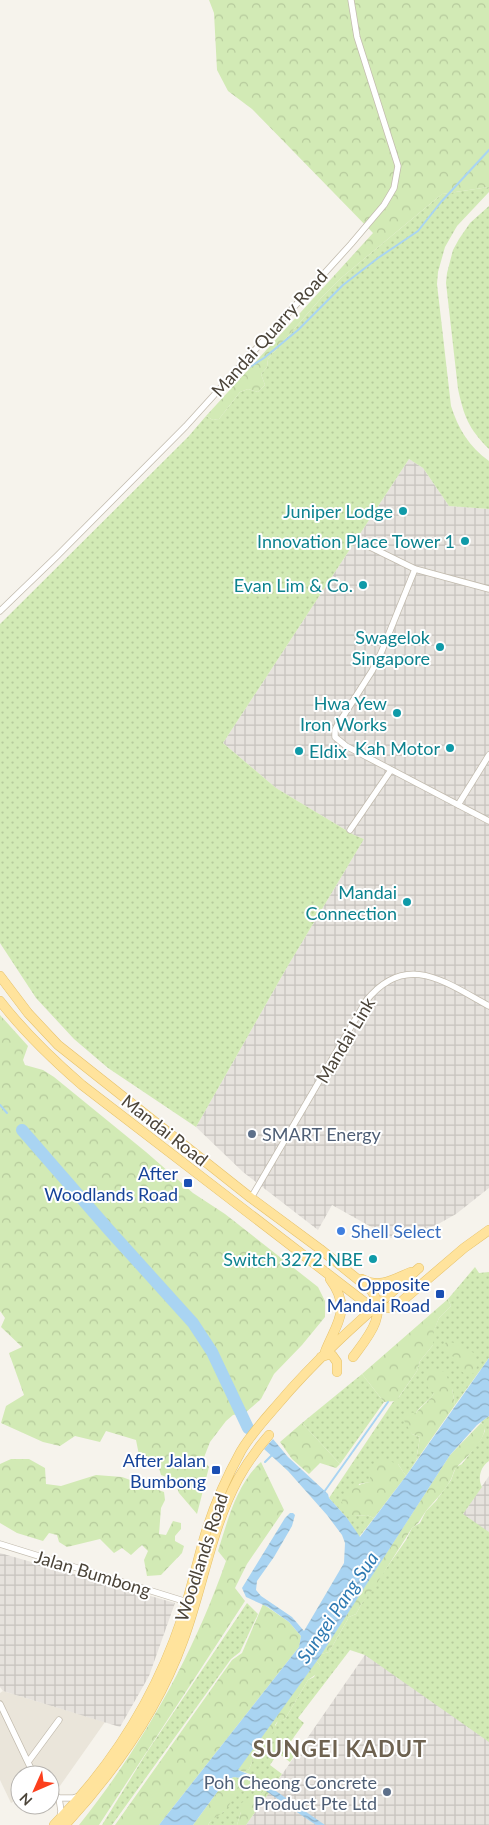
<svg xmlns="http://www.w3.org/2000/svg" width="489" height="1825" viewBox="0 0 489 1825" font-family="Lato,sans-serif">
  <style>
    .residential { fill: #eae5da }
    .industrial { fill: url(#industrial-grid) }
    .grass { fill: url(#grass-dots) }
    .forest { fill: url(#forest-crowns) }
    .water { fill: url(#water-waves) }
    .lines { fill: none; stroke-linecap: round; stroke-linejoin: round }
    .stream { stroke: #a9d4f2; stroke-width: 2 }
    .river { stroke: #a9d4f2; stroke-width: 12 }
    .minor-casing { stroke: #c2bbae; stroke-width: 7 }
    .primary-casing { stroke: #e6c16a; stroke-width: 10 }
    .minor { stroke: #fff; stroke-width: 5.5 }
    .primary { stroke: #ffe39c; stroke-width: 9 }
    .culture-dot { fill: #0f9aa8; stroke: #fff; stroke-width: 2 }
    .service-dot { fill: #5c6f8a; stroke: #fff; stroke-width: 2 }
    .transit-dot { fill: #1a4fb4; stroke: #fff; stroke-width: 2 }
    .shop-dot { fill: #3f7fe0; stroke: #fff; stroke-width: 2 }
    .labels { text-anchor: middle; dominant-baseline: central; stroke-width: 4; stroke-linejoin: round; paint-order: stroke }
    .street-label { font-size: 18px; fill: #4b4439; stroke: #fff }
    .culture-label { font-size: 18px; fill: #0d838f; stroke: #fff; text-anchor: end }
    .service-label { font-size: 18px; fill: #4e5e75; stroke: #fff; text-anchor: start }
    .transit-label { font-size: 18px; fill: #164399; stroke: #fff; text-anchor: end }
    .shop-label { font-size: 18px; fill: #366cbe; stroke: #fff; text-anchor: start }
    .water-label { font-size: 19px; font-style: italic; fill: #2e7ab2; stroke: #fff }
    .district-label { font-size: 22px; font-weight: bold; letter-spacing: 1px; fill: #6e6250; stroke: #fff }
  </style>
  <defs>
    <pattern id="industrial-grid" width="8" height="8" patternUnits="userSpaceOnUse" patternTransform="scale(1.25)"><rect width="8" height="8" fill="#e6e2dd"/><path d="M0 4h8M4 0v8" fill="none" stroke="#c7c3be"/></pattern>
    <pattern id="grass-dots" width="8" height="8" patternUnits="userSpaceOnUse" patternTransform="scale(1.25)"><rect width="8" height="8" fill="#d2eab5"/><path d="M2 2h.1M6 6h.1" fill="none" stroke="#b6ca9c" stroke-width="1.8" stroke-linecap="round"/></pattern>
    <pattern id="forest-crowns" width="20" height="18" patternUnits="userSpaceOnUse" patternTransform="scale(1.25)"><rect width="20" height="18" fill="#d2eab5"/><path d="M2 6a3 3 0 1 1 6 0M12 15a3 3 0 1 1 6 0" fill="none" stroke="#b6ca9c"/></pattern>
    <pattern id="water-waves" width="16" height="10" patternUnits="userSpaceOnUse" patternTransform="scale(1.25)"><rect width="16" height="10" fill="#a9d4f2"/><path d="M0 5q4-4 8 0t8 0" fill="none" stroke="#8caec5"/></pattern>
  </defs>
  <rect width="100%" height="100%" fill="#f6f3ec"/>
  <path class="residential" d="M3 1691 105 1722 50 1800V1775H20V1799L11 1803 0 1780V1693Z"/>
  <path class="industrial" d="M409 459 423 468 449 506 489 509V1188L456 1214 440 1223 416 1234 391 1238 332 1205 318 1230 243 1172 196 1127 286 969 364 839 354 835 276 788 223 743Z
    M489 1476V1825H246L274 1786Z
    M0 1553 175 1603 149 1676 120 1727 3 1691 0 1687Z"/>
  <path class="grass" d="M489 187V192L457 226 445 247 438 272 437 284 451 406C458 428 469 447 489 461V509L449 506 423 468 409 459 223 743 276 788 354 835 364 839 286 969 196 1127 108 1068 74 1039 36 998 0 943V624L188 437 206 416 213 420 219 419 240 392 248 389 258 392 265 385 261 374 267 367 268 359 322 297 341 278 442 194Z
    M489 206V449C468 428 464 416 458 389L446 283 447 273 453 250 459 239 470 223Z
    M475 1267 479 1273 489 1272V1358L455 1405 452 1389 434 1393C431 1399 428 1400 423 1405 416 1410 413 1419 409 1426L412 1434 420 1437 416 1461 406 1476 398 1464 370 1482 359 1484 354 1516 367 1515 374 1518 359 1537 347 1518 329 1498 393 1402 399 1397 417 1371 420 1361 433 1345V1332L439 1318 451 1306 448 1299Z
    M362 1374 384 1402 340 1464 302 1423Z
    M489 1416V1461C481 1466 477 1478 482 1487L463 1514 489 1532V1742L365 1655 350 1650 298 1718 304 1723 289 1744 298 1750 290 1762 278 1753 270 1765 282 1774 272 1788 250 1774 244 1772 249 1769 256 1753 262 1748 278 1721 285 1719 308 1680 314 1677 320 1665 316 1661 321 1654 329 1652 349 1617 356 1614 362 1603 406 1540 412 1528 420 1523 426 1511 436 1501 451 1480 456 1467 462 1464 481 1439 485 1431 484 1426 481 1422Z
    M247 1603 258 1614 240 1652 231 1659 112 1825H102L147 1752Z
    M234 1777 248 1779 265 1790 241 1812 237 1825H208L213 1817 223 1812 238 1786 231 1778Z"/>
  <path class="forest" d="M209 0H489V187L442 194 341 278 322 297 268 359 267 367 261 374 265 385 258 392 248 389 240 392 219 419 213 420 206 416 373 233 252 109 228 91 217 70 214 13Z
    M0 1015 28 1046 23 1060 25 1065 43 1070 54 1077 146 1152 193 1193 225 1214 318 1287 325 1301V1317L302 1345 274 1374 261 1399 245 1413 233 1415 226 1421 210 1442 203 1460 209 1467 197 1514 179 1493 174 1480 161 1475 159 1468 141 1465 136 1440 106 1431 100 1442 75 1436 60 1446 43 1442 1 1423 6 1406 24 1395 9 1353 22 1347 1 1327 5 1318 0 1311Z
    M448 1299 451 1306 439 1318 433 1333V1345L420 1361 417 1371 396 1401 384 1402 362 1374Z
    M447 1341 454 1343 474 1353 478 1364 474 1373 467 1376 459 1369V1361L448 1353 443 1346Z
    M431 1368 445 1372 452 1389 455 1405 416 1461 420 1437 412 1434 402 1417 405 1412 416 1413C422 1405 430 1401 434 1393L429 1389 424 1379Z
    M302 1423 340 1464 336 1468 320 1463 309 1474 292 1459 280 1442Z
    M481 1423 485 1426C485 1442 466 1457 457 1467 453 1470 453 1477 450 1481 444 1492 434 1501 426 1511 420 1519 421 1522 412 1528L374 1588 362 1603 356 1614 349 1617 329 1652 321 1654 450 1455Z
    M11 1459H29L45 1468 46 1484 61 1486 96 1475 122 1477 164 1492 165 1500 161 1508 159 1534 166 1535 173 1521 181 1523V1529L175 1536V1541L184 1546 182 1553 161 1575 147 1576 144 1560 148 1551 142 1545 131 1555 122 1548 114 1553 100 1539 67 1547 59 1542 57 1535 49 1533 43 1541 17 1533 0 1523V1464Z
    M386 1460 398 1464 406 1476 374 1518 367 1515 354 1516C351 1514 346 1511 344 1508 335 1492 359 1484 370 1482V1473L378 1462Z
    M261 1462 284 1510 247 1564 235 1588 245 1601 99 1825H79C142 1746 193 1656 226 1561L218 1551C228 1520 236 1485 261 1462Z
    M263 1604 289 1622 301 1636 299 1647 159 1825H115L232 1660 242 1653Z
    M316 1661 320 1665 318 1673 308 1680 285 1719 277 1722 275 1725V1730L262 1748 256 1753 249 1769 244 1772 238 1770 240 1766Z
    M231 1778 238 1786C236 1794 230 1806 223 1812 217 1818 213 1816 208 1825H193L226 1780Z
    M265 1790 269 1793 246 1825H237L241 1812 239 1805 252 1795H259Z"/>
  <path class="water" d="M489 1358V1416L477 1425 450 1455 319 1658 238 1770 257 1778 325 1825H316L248 1779 234 1777 226 1780 193 1825H159L299 1647 301 1636 289 1622 268 1607 246 1597 242 1588 285 1518 290 1513H293L295 1515 292 1526 274 1557 257 1581 256 1590 261 1596 292 1617 304 1631 344 1563 345 1543 342 1535 327 1515 288 1471 264 1449 273 1439 288 1457 328 1494 329 1498 347 1518 360 1537 406 1476Z"/>
  <g class="lines">
    <path class="stream" d="M223 389 237 375 264 358 298 330 343 285 378 258 418 231 441 202 489 150
      M0 1105 7 1113
      M265 1462 272 1455
      M324 1492 388 1402"/>
    <path class="river" d="M22 1130 109 1230 193 1323 212 1352 248 1428"/>
    <g class="minor-casing">
      <path id="minor" d="M362 543 415 569 489 589
        M415 569 381 653 372 671 337 726 335 730V737L346 746 489 821
        M0 611 57 556 186 426 351 244 384 205 394 188 398 166 357 37 351 0
        M458 805 489 755
        M350 830 391 770
        M251 1198 366 1001C406 951 445 982 489 1006
        M0 1544 187 1602
        M0 1704 34 1775
        M28 1762 59 1720
        M50 1790 59 1798
        M59 1798H73L79 1796
        M59 1798 61 1811 60 1817"/>
    </g>
    <g class="primary-casing">
      <path id="primary" d="M0 976 28 1013 58 1045 251 1198 320 1249 371 1290C389 1314 367 1338 353 1357
        M0 1001C24 1032 52 1059 82 1085L367 1304 390 1308 395 1307 464 1248 489 1230
        M362 1279C380 1289 394 1279 411 1272
        M325 1352C337 1322 352 1309 330 1279
        M321 1357 327 1355H332L337 1362V1372
        M54 1825C111 1767 156 1696 182 1618 190 1593 196 1567 203 1542 212 1510 225 1480 241 1451 251 1434 265 1419 278 1404 320 1354 371 1311 419 1268
        M65 1825C115 1771 158 1710 183 1641 203 1587 211 1529 238 1479 247 1463 257 1449 269 1435"/>
    </g>
    <use href="#minor" class="minor"/>
    <use href="#primary" class="primary"/>
  </g>
  <g class="culture-dot">
    <circle cx="403" cy="511" r="5"/>
    <circle cx="465" cy="541" r="5"/>
    <circle cx="363" cy="585" r="5"/>
    <circle cx="440" cy="647" r="5"/>
    <circle cx="397" cy="713" r="5"/>
    <circle cx="450" cy="748" r="5"/>
    <circle cx="299" cy="751" r="5"/>
    <circle cx="407" cy="902" r="5"/>
    <circle cx="373" cy="1259" r="5"/>
  </g>
  <g class="service-dot">
    <circle cx="252" cy="1134" r="5"/>
    <circle cx="387" cy="1792" r="5"/>
  </g>
  <g class="transit-dot">
    <rect x="183" y="1178" width="10" height="10" rx="2.5"/>
    <rect x="435" y="1289" width="10" height="10" rx="2.5"/>
    <rect x="211" y="1465" width="10" height="10" rx="2.5"/>
  </g>
  <circle class="shop-dot" cx="341" cy="1231" r="5"/>
  <g class="labels">
    <g class="street-label">
      <text transform="translate(269 333) rotate(-48)">Mandai Quarry Road</text>
      <text transform="translate(345 1040) rotate(-59)">Mandai Link</text>
      <text transform="translate(165 1130) rotate(38)">Mandai Road</text>
      <text transform="translate(201 1557) rotate(-72)">Woodlands Road</text>
      <text transform="translate(93 1573) rotate(17)">Jalan Bumbong</text>
    </g>
    <g class="culture-label">
      <text x="393" y="511">Juniper Lodge</text>
      <text x="455" y="541">Innovation Place Tower 1</text>
      <text x="353" y="585">Evan Lim &amp; Co.</text>
      <text x="430" y="637">Swagelok<tspan x="430" dy="21">Singapore</tspan></text>
      <text x="387" y="703">Hwa Yew<tspan x="387" dy="21">Iron Works</tspan></text>
      <text x="440" y="748">Kah Motor</text>
      <text x="309" y="751" text-anchor="start">Eldix</text>
      <text x="397" y="892">Mandai<tspan x="397" dy="21">Connection</tspan></text>
      <text x="363" y="1259">Switch 3272 NBE</text>
    </g>
    <g class="service-label">
      <text x="262" y="1134">SMART Energy</text>
      <text x="377" y="1782" text-anchor="end">Poh Cheong Concrete<tspan x="377" dy="21">Product Pte Ltd</tspan></text>
    </g>
    <g class="transit-label">
      <text x="178" y="1173">After<tspan x="178" dy="21">Woodlands Road</tspan></text>
      <text x="430" y="1284">Opposite<tspan x="430" dy="21">Mandai Road</tspan></text>
      <text x="206" y="1460">After Jalan<tspan x="206" dy="21">Bumbong</tspan></text>
    </g>
    <g class="shop-label">
      <text x="351" y="1231">Shell Select</text>
    </g>
    <g class="water-label">
      <text transform="translate(337 1607) rotate(-56)">Sungei Pang Sua</text>
    </g>
    <g class="district-label">
      <text x="340" y="1748">SUNGEI KADUT</text>
    </g>
  </g>
  <g transform="translate(35 1790) rotate(225)"><circle r="24" fill="#ffffff" stroke="#b7b4b0"/>
  <path d="M0-4L9 19L0 12L-9 19Z" fill="#fc3f1d"/>
  <text y="-8" font-size="14" font-weight="bold" text-anchor="middle" fill="#4b4439">N</text>
  </g>
</svg>
